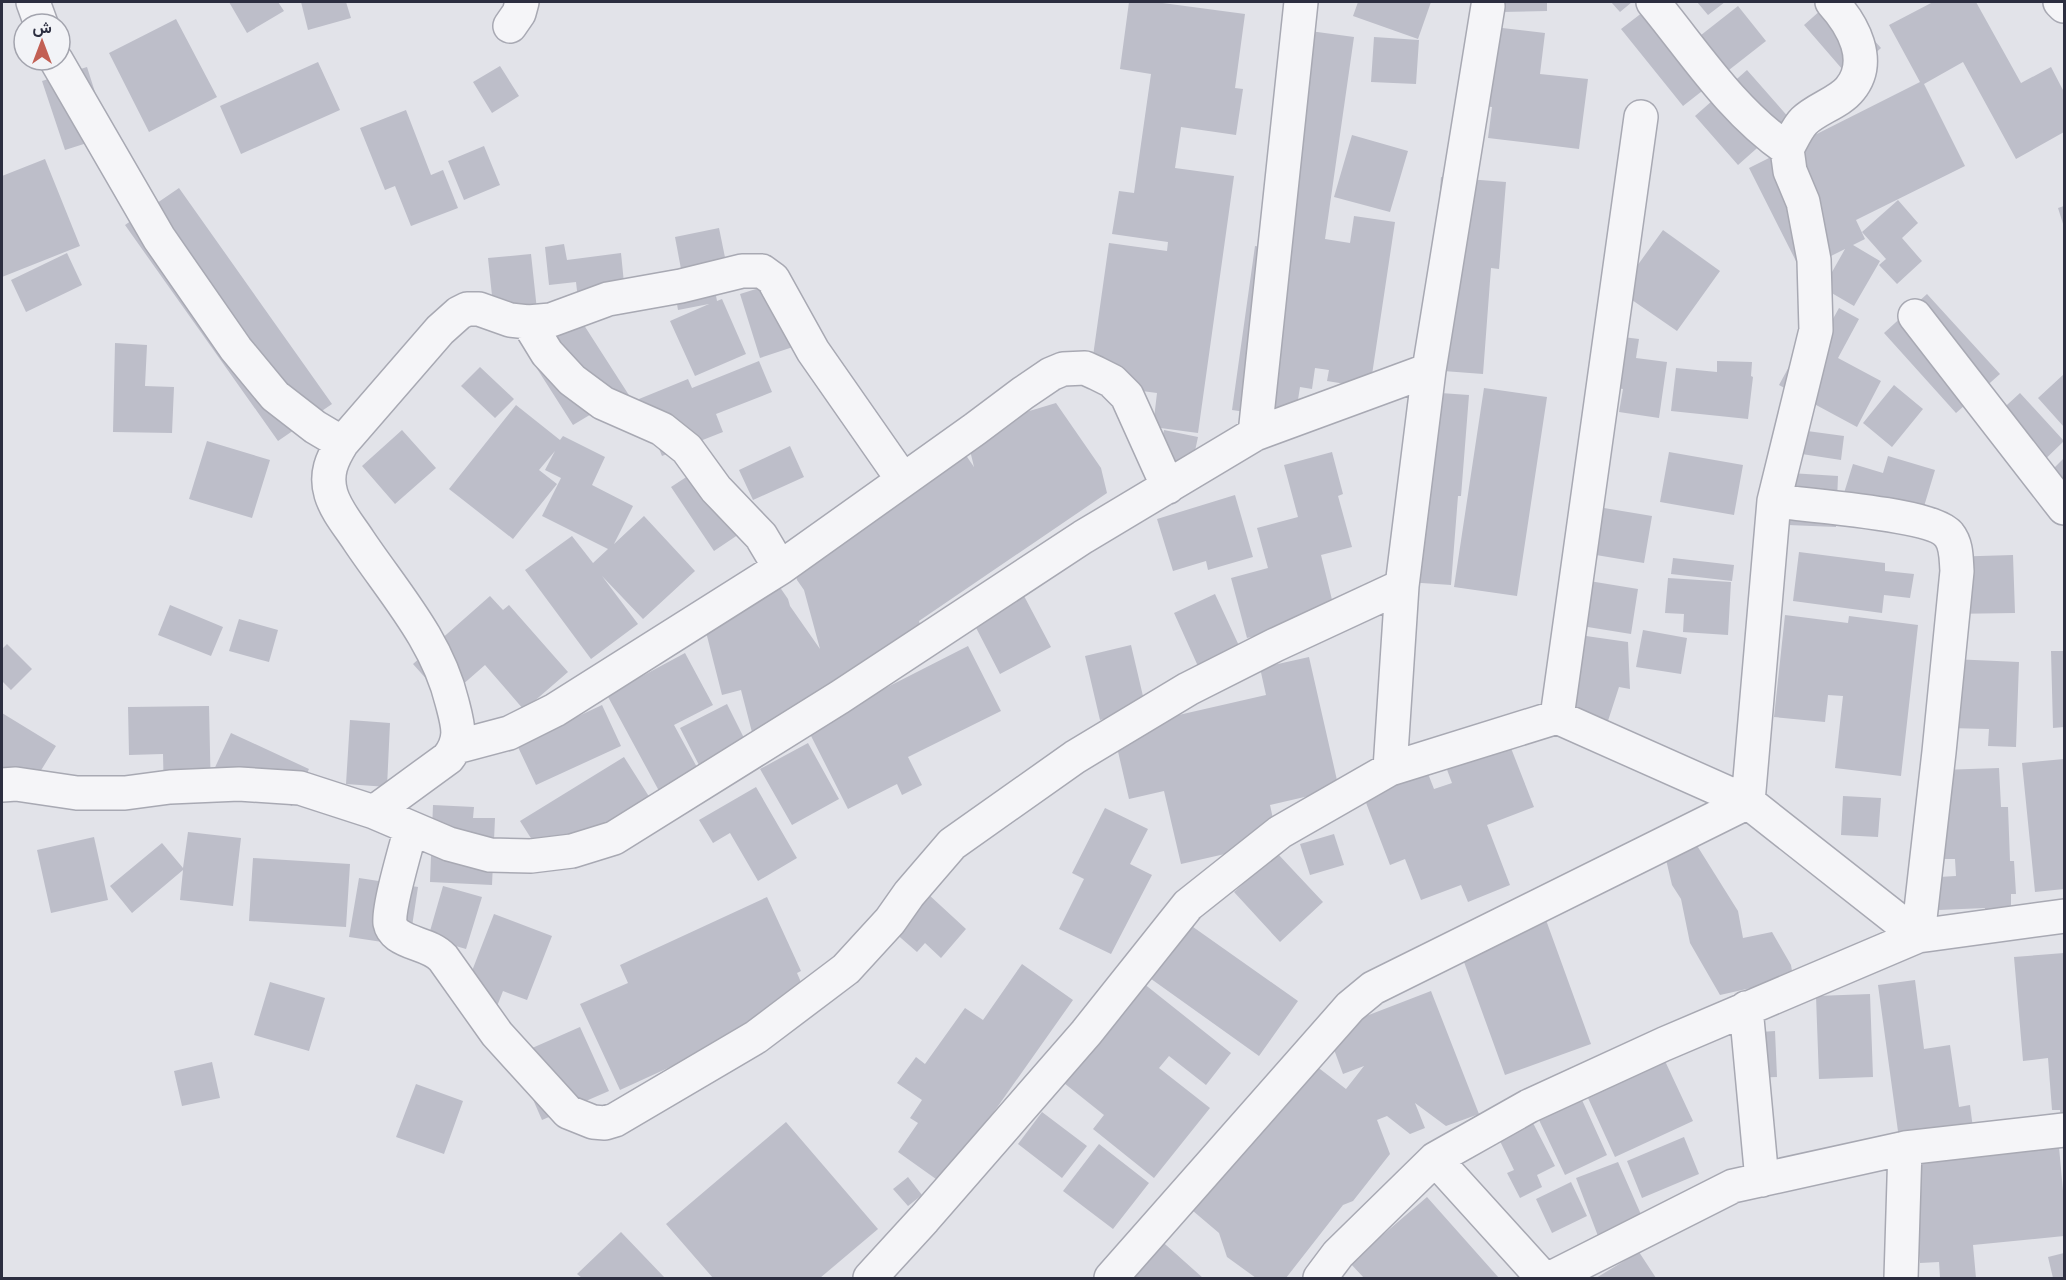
<svg xmlns="http://www.w3.org/2000/svg" width="2066" height="1280" viewBox="0 0 2066 1280" font-family="Montserrat,Vazirmatn,sans-serif">
  <style>
    .building { fill: #bdbec9 }
    .lines { fill: none; stroke-linecap: round; stroke-linejoin: round }
    .minor-casing { stroke: #a8a9b3; stroke-width: 36 }
    .minor { stroke: #f5f5f8; stroke-width: 33 }
  </style>
  <rect width="100%" height="100%" fill="#e2e3e9"/>
  <path class="building" d="M229 2H278L284 11 247 33Z
    M301 2H346L351 18 308 30Z
    M1129 2H1155L1245 14 1235 88 1243 89 1236 135 1181 127 1175 168 1234 176 1198 433 1153 427 1157 393 1089 384 1109 243 1167 251 1168 242 1112 234 1119 191 1134 193 1151 74 1120 69Z
    M1358 2H1431L1418 39 1353 16Z
    M1501 2H1547V11L1501 12Z
    M1611 2H1632L1620 12Z
    M1656 2 1696 39 1738 6 1766 41 1683 106 1621 29Z
    M1697 2H1725L1708 15Z
    M1830 2H1840L1881 48 1849 77 1804 25Z
    M1933 2H1976L2021 83 2051 67 2064 92V132L2016 159 1963 62 1924 84 1965 166 1856 220 1865 239 1853 245 1880 261 1854 306 1823 288 1845 249 1801 271 1749 168 1920 82 1889 25Z
    M176 19 217 97 149 132 109 53Z
    M1468 24 1545 33 1540 74 1588 79 1579 149 1488 138 1492 107 1459 104Z
    M1288 28 1354 37 1325 239 1350 243 1354 216 1395 222 1370 388 1327 381 1329 370 1315 368 1312 389 1300 387 1295 419 1232 410 1255 246 1262 247Z
    M1374 37 1419 40 1416 84 1371 82Z
    M318 62 340 110 241 154 220 106Z
    M500 66 519 96 492 113 473 82Z
    M87 67 109 136 65 150 42 81Z
    M1747 70 1790 119 1738 165 1695 116Z
    M406 110 431 175 443 170 458 208 411 226 395 186 385 190 360 128Z
    M1352 135 1408 151 1390 212 1334 197Z
    M484 146 500 185 464 200 448 161Z
    M45 159 80 246 2 277V176Z
    M1441 177 1506 182 1499 269 1491 268 1483 374 1417 369 1429 327Z
    M179 188 332 404 278 441 125 225Z
    M1898 200 1918 223 1902 238 1922 261 1897 284 1879 265 1886 259 1862 232Z
    M2064 206V227L2058 208Z
    M719 228 728 272 712 275 717 301 722 299 746 354 695 376 670 321 709 304 678 310 674 287 684 285 675 237Z
    M1663 230 1720 271 1677 331 1619 291Z
    M564 244 567 260 621 253 626 303 579 308 576 282 549 285 545 247Z
    M67 253 82 285 26 312 11 280Z
    M531 254 537 310 494 314 488 258Z
    M785 280 805 343 760 358 740 294Z
    M1927 294 2000 374 1956 413 1884 333Z
    M573 308 634 403 598 410 573 425 520 342Z
    M1839 308 1859 319 1838 358 1881 381 1857 427 1779 385 1815 319 1829 326Z
    M1607 335 1639 339 1636 358 1667 362 1659 418 1619 412 1623 389 1600 386Z
    M115 343 147 345 145 386 174 387 172 433 113 432Z
    M759 361 772 392 716 414 723 432 662 456 639 399 688 379 692 388Z
    M1717 361 1752 362 1751 376 1753 377 1748 419 1671 411 1676 368 1717 372Z
    M480 367 514 399 495 418 461 386Z
    M2064 374V427L2038 398Z
    M1894 385 1923 409 1892 447 1863 423Z
    M1484 388 1547 397 1517 596 1454 587Z
    M1412 391 1469 395 1461 496H1458L1451 585 1392 581Z
    M2020 393 2064 441 2028 476 1983 427Z
    M1056 403 1101 468 1107 493 919 621 926 648 754 740 741 690 722 695 706 632 777 583 788 599 790 606 820 649 804 590 797 580 792 559 959 445 974 467 967 438 1017 417 1026 412Z
    M516 405 560 440 563 436 605 457 592 485 633 506 614 544 644 516 695 571 643 619 602 576 638 624 591 659 525 570 572 536 593 563 608 549 542 516 561 478 545 470 555 451 539 470 557 484 513 539 449 489Z
    M1785 428 1844 436 1841 460 1782 451Z
    M402 430 436 468 395 504 362 466Z
    M1164 430 1198 437 1187 488 1153 482Z
    M207 441 270 460 252 518 189 499Z
    M790 446 804 477 753 500 739 470Z
    M1332 452 1343 494 1338 496 1352 547 1321 555 1337 620 1291 627 1247 638 1231 578 1268 568 1257 528 1298 517 1284 465Z
    M1669 452 1743 465 1734 515 1660 502Z
    M1888 456 1935 470 1919 523 1840 506 1853 464 1883 473Z
    M2064 458V490L2049 473Z
    M714 459 757 522 714 551 671 487Z
    M1790 473 1838 476 1836 527 1788 525Z
    M1235 495 1253 557 1208 570 1206 561 1173 571 1157 519Z
    M1580 504 1652 516 1644 563 1572 551Z
    M1799 552 1885 563V571L1914 574 1910 598 1884 595 1882 613 1793 601Z
    M2013 555 2015 613 1948 614 1947 557Z
    M1673 558 1734 565 1732 581 1671 574Z
    M1571 578 1638 589 1631 634 1563 623Z
    M1668 578 1731 582 1728 635 1683 632 1684 614 1665 613Z
    M1023 594 1051 647 1000 674 972 620Z
    M1215 594 1248 665 1206 684 1174 613Z
    M490 596 503 610 509 605 568 672 524 710 485 665 445 700 413 664Z
    M170 605 223 627 211 656 158 635Z
    M1785 615 1848 623 1849 616 1918 625 1901 776 1835 768 1843 696 1828 695 1825 722 1774 717Z
    M239 619 278 630 269 662 229 651Z
    M1643 630 1687 638 1681 674 1636 667Z
    M1579 635 1628 642 1630 689 1619 687 1606 727 1572 709Z
    M7 644 32 669 11 690 2 681V649Z
    M1131 645 1146 709 1100 720 1085 656Z
    M968 646 1001 711 908 757 922 785 902 795 897 784 848 809 807 728Z
    M2051 651H2064V727L2053 728Z
    M685 653 713 705 674 725 705 782 665 802 607 695Z
    M1309 657 1339 789 1270 805 1278 842 1181 864 1164 791 1129 799 1113 730 1266 695 1260 668Z
    M1952 659 2019 662 2016 747 1988 746 1989 729 1949 728Z
    M727 704 747 744 700 767 680 728Z
    M602 705 621 746 536 785 517 745Z
    M209 706 211 796H164L163 754 129 755 128 707Z
    M2 713 56 746 40 772 2 782Z
    M350 720 390 723 387 787 346 784Z
    M231 733 309 769 292 806 253 788 211 776Z
    M808 743 839 799 792 825 760 769Z
    M1509 743 1534 807 1487 825 1510 885 1468 902 1461 885 1421 900 1405 859 1390 865 1363 795 1427 771 1434 789 1452 783 1446 767Z
    M624 757 655 806 541 854 520 821Z
    M2064 759V889L2035 892 2022 763Z
    M1999 768 2001 807H2008L2010 861H2014L2016 894H2011V914L1985 915V908L1939 910V877L1956 876 1955 859H1938L1941 770Z
    M756 787 797 858 758 881 730 833 713 843 699 820Z
    M1843 796 1881 798 1878 837 1841 835Z
    M433 805 474 807 473 818H495L492 885 430 882Z
    M1105 808 1148 829 1130 864 1152 875 1111 954 1059 929 1084 879 1072 873Z
    M188 832 241 838 233 906 180 900 183 870 132 913 110 886 162 843 183 868Z
    M1334 834 1344 865 1310 875 1300 844Z
    M1691 836 1738 911 1743 938 1772 932 1791 965 1792 971 1773 983 1720 995 1690 943 1681 899 1672 885 1664 851Z
    M94 837 108 900 51 913 37 850Z
    M1277 853 1323 902 1280 942 1234 892Z
    M253 858 350 864 346 927 249 921Z
    M359 878 418 887 409 946 349 937Z
    M443 886 482 897 466 949 428 938Z
    M928 894 966 929 941 958 925 943 917 952 894 932Z
    M767 897 801 971 797 973 810 1003 620 1090 580 1004 628 983 620 965Z
    M494 914 552 936 527 1000 503 991 494 1014 460 1002Z
    M1546 920 1591 1044 1505 1075 1460 951Z
    M1186 922 1298 1001 1259 1056 1147 976Z
    M2064 953V1128H2061L2060 1110H2052L2048 1058 2023 1061 2014 957Z
    M1022 964 1073 1000 943 1184 898 1152 918 1123 910 1118 922 1100 897 1083 916 1057 925 1064 965 1008 983 1020Z
    M1915 980 1924 1049 1950 1045 1959 1107 1970 1105 1974 1136 1900 1146 1878 985Z
    M270 982 325 998 309 1051 254 1035Z
    M1143 983 1231 1053 1206 1085 1169 1056 1159 1068 1210 1108 1154 1178 1093 1129 1104 1115 1064 1083Z
    M1431 991 1479 1114 1446 1126 1415 1103 1425 1128 1410 1134 1387 1116 1377 1120 1390 1154 1353 1201 1343 1205 1286 1278H1256L1227 1257 1219 1233 1186 1205 1307 1059 1346 1089 1364 1066 1343 1074 1332 1044 1348 1023Z
    M1870 994 1873 1077 1819 1079 1816 996Z
    M580 1027 609 1091 542 1120 514 1056Z
    M1775 1031 1777 1077 1747 1078 1745 1033Z
    M1665 1061 1693 1121 1615 1157 1588 1098Z
    M212 1062 220 1098 182 1106 174 1071Z
    M416 1084 463 1101 444 1154 396 1137Z
    M1582 1100 1607 1155 1565 1175 1539 1120Z
    M1042 1112 1087 1146 1062 1178 1018 1144Z
    M1532 1121 1555 1166 1537 1175 1542 1187 1520 1198 1507 1173 1514 1170 1498 1137Z
    M786 1122 878 1229 820 1278H713L666 1224Z
    M1684 1137 1699 1174 1642 1198 1627 1161Z
    M1099 1144 1149 1183 1113 1229 1063 1191Z
    M2059 1147 2064 1202V1236L1973 1245 1976 1278H1940L1939 1262 1920 1263 1910 1161Z
    M1618 1162 1643 1219 1601 1244 1576 1178Z
    M908 1177 922 1195 908 1206 893 1189Z
    M1571 1182 1587 1216 1552 1233 1536 1199Z
    M1427 1197 1499 1278H1364L1350 1263Z
    M621 1232 665 1278H582L577 1274Z
    M1157 1237 1203 1278H1120Z
    M1639 1252 1656 1278H1596Z
    M2064 1253V1278H2053L2048 1257Z"/>
  <g class="lines">
    <g class="minor-casing">
      <path id="minor" d="M33 2 41 24
        M1653 2C1695 53 1731 110 1787 149
        M2060 2 2064 6
        M510 26 519 13 522 2
        M56 60 159 238 236 349 275 396 315 427 342 443
        M1915 316 2064 508
        M528 322 547 353 572 380 603 403 662 429 687 449 716 489 761 536 780 568
        M1255 434 1301 2
        M1774 501C1805 505 1933 514 1949 535 1957 545 1956 559 1957 571L1939 752 1918 936
        M1557 717 1641 117
        M456 747 509 733 555 710 780 568 975 429 1023 393 1051 374 1063 369 1085 368 1096 373 1112 381 1127 396 1168 487
        M1390 769 1402 586 1429 370 1488 6
        M2 785 16 784 77 793H125L170 787 239 784 300 788 374 812 449 844 490 855 531 856 572 851 614 838 840 697 1083 537 1255 434 1429 370
        M374 812 448 758C463 739 458 725 452 702 437 640 394 593 359 541 350 527 336 511 331 494 325 474 332 459 342 443L440 330 459 313 467 309H479L510 320 528 322 551 320 608 299 681 286 742 271H762L773 279 813 351 903 480
        M411 828C406 847 388 907 390 923 391 928 394 932 398 935 412 945 431 945 443 958L497 1034 568 1112 593 1122 605 1123 615 1120 756 1037 846 969 890 921 909 894 952 844 1075 757 1188 689 1275 645 1402 586
        M1746 1008 1762 1180
        M1435 1159 1543 1278
        M870 1278 924 1219 1086 1033 1188 905 1280 832 1390 769 1557 717 1748 802 1918 936
        M1111 1278 1350 1007 1373 988 1748 802 1774 501 1816 330 1814 260 1803 202 1790 171 1787 149C1792 140 1797 128 1804 121 1816 109 1840 102 1850 89 1873 61 1853 25 1832 2
        M1320 1278 1338 1254 1435 1159 1529 1106 1664 1044 1918 936 2064 916
        M1551 1278 1733 1186 1905 1148 2064 1130
        M1901 1278 1905 1148"/>
    </g>
    <use href="#minor" class="minor"/>
  </g>
  <rect width="2066" height="1280" fill="none" stroke="#2c2e40" stroke-width="6"/>
  <g transform="translate(42 42)"><circle r="28" fill="#f2f3f7" stroke="#a3a4ae" stroke-width="1.5"/>
  <path d="M0-4.5L10 22L0 15L-10 22Z" fill="#c25f54"/>
  <text y="-9" font-size="16" font-weight="bold" text-anchor="middle" fill="#2c2e40">ش</text>
  </g>
</svg>
